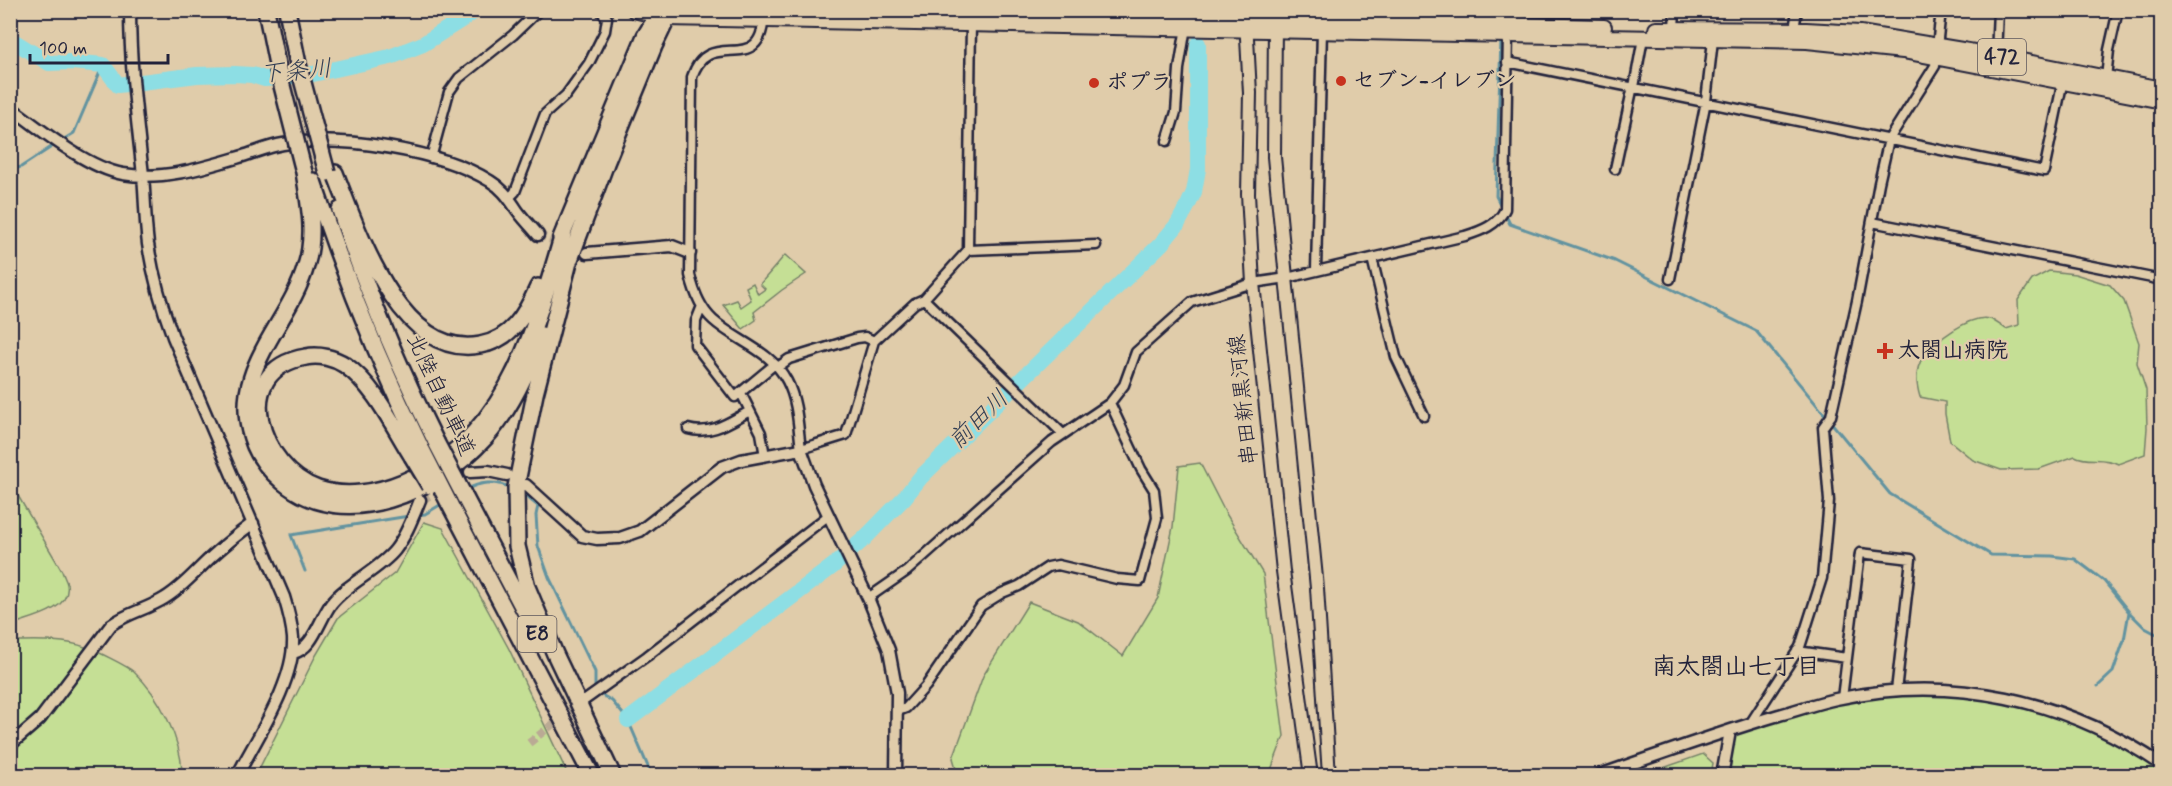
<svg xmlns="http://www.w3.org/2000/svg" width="2172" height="786" viewBox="0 0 2172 786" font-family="Mynerve,'Klee One',sans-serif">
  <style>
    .green { fill: #c5df95; stroke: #748068; stroke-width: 1.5 }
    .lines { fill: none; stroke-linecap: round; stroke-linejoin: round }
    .stream { stroke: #6293a0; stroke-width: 3 }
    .river { stroke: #8ddee4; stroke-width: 16 }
    .minor-tunnel { stroke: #baaa94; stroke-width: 8; stroke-dasharray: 8 4; stroke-linecap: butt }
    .tertiary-tunnel { stroke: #baaa94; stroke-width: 10; stroke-dasharray: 10 5; stroke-linecap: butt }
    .minor-casing { stroke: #22223b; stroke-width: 13 }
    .tertiary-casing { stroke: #22223b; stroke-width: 15 }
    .secondary-casing { stroke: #22223b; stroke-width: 16 }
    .trunk-casing { stroke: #22223b; stroke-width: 18 }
    .motorway-casing { stroke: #22223b; stroke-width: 20 }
    .minor { stroke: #e0ccaa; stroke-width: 8 }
    .tertiary { stroke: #e0ccaa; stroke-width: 10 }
    .secondary { stroke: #e0ccaa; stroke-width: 12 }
    .trunk { stroke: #e0ccaa; stroke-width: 14 }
    .motorway { stroke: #e0ccaa; stroke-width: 15 }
    .motorway-bridge-casing { stroke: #22223b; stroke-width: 20; stroke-linecap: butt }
    .motorway-bridge { stroke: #e0ccaa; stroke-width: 15 }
    .poi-dot { fill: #c8321e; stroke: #e0ccaa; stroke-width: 2 }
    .labels { text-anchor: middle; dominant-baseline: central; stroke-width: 4.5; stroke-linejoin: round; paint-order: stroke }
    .shield { fill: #e0ccaa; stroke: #5b555c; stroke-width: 1.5 }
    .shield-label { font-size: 21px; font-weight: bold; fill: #22223b }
    .poi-label { font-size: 22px; font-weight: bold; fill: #22223b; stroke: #e0ccaa; text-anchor: start }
    .street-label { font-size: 22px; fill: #22223b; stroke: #e0ccaa }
    .water-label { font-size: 24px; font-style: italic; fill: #323e54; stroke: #e0ccaa }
    .neighbourhood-label { font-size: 24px; font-weight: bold; fill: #22223b; stroke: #e0ccaa }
  </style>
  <rect width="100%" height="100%" fill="#e0ccaa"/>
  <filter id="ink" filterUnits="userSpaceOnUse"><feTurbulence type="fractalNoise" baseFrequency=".0167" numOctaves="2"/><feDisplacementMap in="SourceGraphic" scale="12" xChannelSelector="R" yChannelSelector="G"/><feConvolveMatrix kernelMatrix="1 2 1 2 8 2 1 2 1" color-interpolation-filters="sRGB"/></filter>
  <g filter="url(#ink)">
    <path class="green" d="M785 255 806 274 782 290 754 312 756 320 743 329 723 305 737 300 741 307 751 300 746 287 753 283 758 294 765 289 760 284Z
      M2049 271 2075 274 2110 285 2124 301 2139 343 2137 363 2146 390 2147 428 2145 454 2118 464C2102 456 2088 463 2075 456L2039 469 2001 470 1973 460 1950 441 1945 414V402L1920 397C1916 384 1915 369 1923 357 1934 342 1971 313 1990 319 1995 321 2001 326 2006 329L2019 325 2018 300 2032 280Z
      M1200 463 1225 512 1263 574 1284 736 1269 775 1069 776 1057 773 1056 776 958 775 953 758 983 676 1029 602 1078 621 1123 656 1158 598 1173 527 1179 466Z
      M10 482 62 571C63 575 66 580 67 584 72 611 29 618 11 625Z
      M424 522 443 528 509 649 568 775H256L315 657 338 618 395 573Z
      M11 641C34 641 62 639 85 647 95 650 127 666 134 672 160 696 182 741 182 775L11 776Z
      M1962 693 2053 713 2127 746 2162 770 2161 776H1722L1729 732 1748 725 1875 694Z
      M1703 754 1713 763 1711 775H1643Z"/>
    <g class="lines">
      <path class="stream" d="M1502 21V10
        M1501 39 1496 196 1502 208
        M61 141 74 133 103 65
        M10 170 21 167 56 144
        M1505 214 1510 224 1615 261 1756 331 1890 494 1991 555 2052 556 2075 559 2104 581 2129 612
        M466 490C479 482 496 480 511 488
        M522 493 538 506 536 515 538 546 549 577 595 672V691L612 701 628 720 652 776
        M416 515 425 514 445 502
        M305 571 291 535 409 516
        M2098 686 2113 672 2124 640 2129 612 2145 628 2162 637"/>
      <path class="river" d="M10 39 49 63 72 62 103 65 118 85 197 75 235 74 252 75 265 79 313 74 390 57 423 44 477 10
        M628 720 833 566 865 538 904 498 921 477 1161 244 1177 225 1188 205 1194 192 1198 169V44"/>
      <path class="minor-tunnel" d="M538 235 587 253
        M529 743 580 703"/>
      <path class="tertiary-tunnel" d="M420 500 470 472"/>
      <g class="minor-casing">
        <path id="minor" d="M764 10C764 83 709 23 692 77L690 275C694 292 700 308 713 320 737 342 771 350 787 381 798 402 798 427 801 449L846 435 874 341
          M1674 29 1675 10
          M1794 30 1797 10
          M1996 56 1998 10
          M1507 62 2044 171 2063 80
          M2106 78 2109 50 2118 10
          M1634 87 1643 38
          M1167 141 1176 112 1179 69 1186 27
          M431 158 449 92 459 78 513 35 539 10
          M1615 169 1633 86
          M510 197 515 192 545 114 566 95 589 63 605 31 607 18 600 10
          M1872 222 2162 280
          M968 250 1096 245
          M1372 258 1396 357 1424 416
          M1316 270 1322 30
          M1670 279 1706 101 1713 40
          M924 299 1063 434
          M702 306 696 321 695 345 735 397 775 364
          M778 367 789 359 857 338 865 337 874 341 915 303 924 299 968 250 971 22
          M741 393 761 433 765 456
          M688 429C711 436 731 421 750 411
          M868 598 907 571 1052 442 1110 403 1124 385 1136 352 1192 302 1253 283 1287 278 1465 236C1481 231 1498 225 1505 209L1508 32
          M1797 651 1847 658
          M1842 698 1860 553 1911 559 1896 691
          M581 703 647 656 829 515
          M898 711 906 708 926 686 981 606 1002 593 1019 586 1048 567 1058 565 1117 579 1140 581 1157 518 1154 490 1141 469 1110 403
          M1750 724 1800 647 1822 578 1829 501 1823 427 1831 416 1857 301 1879 183 1889 139 1935 66 1941 10"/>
      </g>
      <g class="tertiary-casing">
        <path id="tertiary" d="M130 10C130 66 137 120 143 175 145 198 145 221 148 244 153 276 162 307 173 337L284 597C288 610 292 624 293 638 295 682 257 737 237 776
          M10 107C40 129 87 168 123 174 163 181 206 167 243 156 256 152 270 146 283 144 341 135 440 150 490 181 502 188 508 197 515 207 521 217 531 226 538 235
          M587 253 672 246 690 253
          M470 472 488 471 507 475
          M526 485 582 536 597 539 620 538 640 531 722 467 741 460 801 449 814 485 868 598 889 650 897 693 896 776
          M293 653C313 649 319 620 331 604 347 583 378 571 395 550 406 536 413 517 420 500
          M10 745 40 719 111 625C129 612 146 610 165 598 185 586 199 567 217 552 228 542 241 532 253 523
          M1597 776C1657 755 1718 733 1779 715 1798 710 1817 703 1836 699 1951 674 2065 699 2162 765
          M1722 776 1730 731"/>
      </g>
      <g class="secondary-casing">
        <path id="secondary" d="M1246 20 1250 93 1248 194 1253 283 1283 571 1311 776
          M1275 21 1274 157 1317 588 1329 776"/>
      </g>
      <g class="trunk-casing">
        <path id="trunk" d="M634 10 666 18 1807 41 1903 51 2162 101
          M953 10 1604 27
          M1656 29 1806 30 1860 33 1992 55 2162 89"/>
      </g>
      <g class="motorway-casing">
        <path id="motorway" d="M304 172C309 203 316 235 306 266 289 325 229 371 252 438 257 455 269 470 283 482 346 534 437 491 485 438 512 408 527 372 542 335
          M335 173C358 231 400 360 480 345 511 340 526 314 538 287
          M313 181C343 273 379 363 422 450
          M340 210C366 290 399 367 436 442
          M561 238 645 36 661 10
          M412 456C393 426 375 386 345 365 334 358 319 354 306 357 227 370 260 469 318 489 345 498 377 493 403 482 509 440 535 327 565 228
          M463 494 533 627
          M449 503 592 776
          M613 776 555 654 527 587 517 546 516 487 535 394 569 262 606 163 654 46 664 25 667 10"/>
      </g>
      <use href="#minor" class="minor"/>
      <use href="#tertiary" class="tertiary"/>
      <use href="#secondary" class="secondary"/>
      <use href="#trunk" class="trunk"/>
      <use href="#motorway" class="motorway"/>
      <g class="motorway-bridge-casing">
        <path id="motorway-bridge" d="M266 10 279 74 304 172
          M287 10 298 64 327 173
          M436 442 463 494
          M422 450 449 503
          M412 456 430 486"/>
      </g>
      <use href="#motorway-bridge" class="motorway-bridge"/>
    </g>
  </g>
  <g class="poi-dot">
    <circle cx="1341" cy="81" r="6"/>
    <circle cx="1094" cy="83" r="6"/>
    <path d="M1882 342h6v6h6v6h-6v6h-6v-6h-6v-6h6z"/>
  </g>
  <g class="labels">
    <g class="shield">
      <rect x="1978" y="39" width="48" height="36" rx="4.5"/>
      <rect x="517.5" y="616" width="39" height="36" rx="4.5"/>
    </g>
    <g class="shield-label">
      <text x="2002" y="57">472</text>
      <text x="537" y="634">E8</text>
    </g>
    <g class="poi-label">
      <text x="1353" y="81">セブン-イレブン</text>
      <text x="1106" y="83">ポプラ</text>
      <text x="1898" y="351">太閤山病院</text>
    </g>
    <g class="street-label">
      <text transform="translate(440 395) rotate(65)">北陸自動車道</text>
      <text transform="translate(1244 400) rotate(-96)">串田新黒河線</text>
    </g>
    <g class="water-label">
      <text transform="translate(296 72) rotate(-5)">下条川</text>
      <text transform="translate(979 420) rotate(-44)">前田川</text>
    </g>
    <g class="neighbourhood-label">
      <text x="1736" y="667">南太閤山七丁目</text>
    </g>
  </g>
  <rect width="2172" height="786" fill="none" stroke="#e0ccaa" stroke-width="36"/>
  <rect x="18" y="18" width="2136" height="750" fill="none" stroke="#22223b" stroke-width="2" filter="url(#ink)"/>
  <path d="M30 54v9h138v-9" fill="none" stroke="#22223b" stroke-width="3"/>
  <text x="39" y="54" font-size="18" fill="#22223b" stroke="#e0ccaa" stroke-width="4.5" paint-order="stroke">100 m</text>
</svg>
